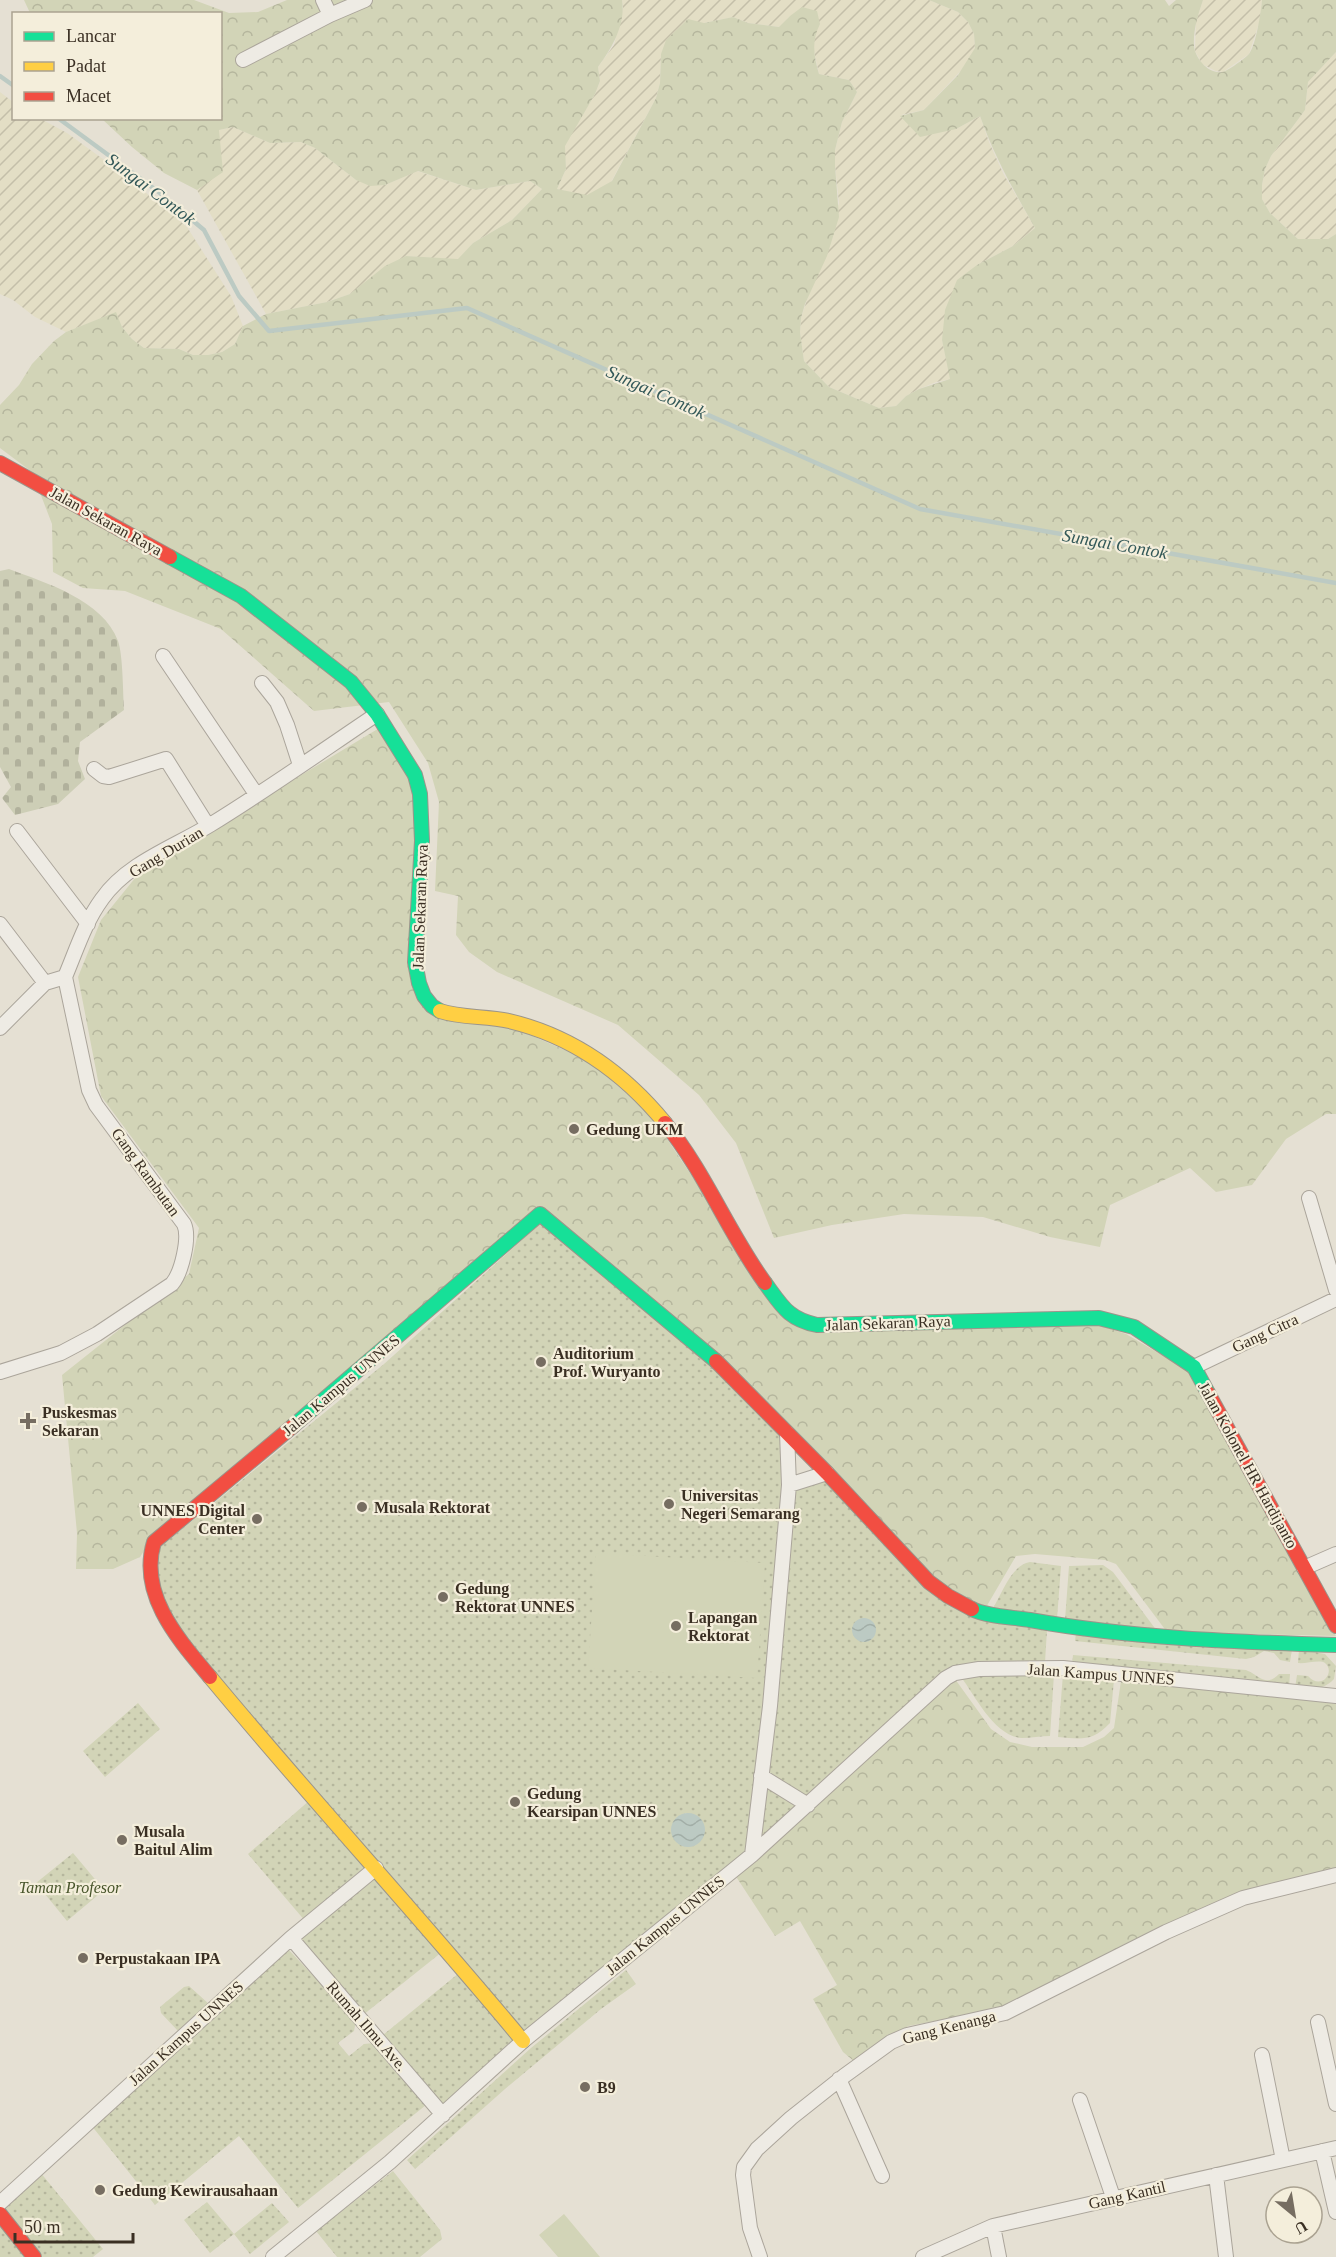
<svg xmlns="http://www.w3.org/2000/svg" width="1336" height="2257" viewBox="0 0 1336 2257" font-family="Georgia,serif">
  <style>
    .farmland { fill: url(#farmland-furrows) }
    .grass { fill: url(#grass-dots); fill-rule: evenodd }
    .forest { fill: url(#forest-crowns) }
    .cemetery { fill: url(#cemetery-stones) }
    .pitch { fill: #d2d4b7 }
    .water { fill: url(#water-waves) }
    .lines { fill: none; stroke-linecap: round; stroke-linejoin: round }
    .stream { stroke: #bccac3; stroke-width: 4.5 }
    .street-casing { stroke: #aba59b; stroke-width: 16 }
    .fast-casing { stroke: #9b958b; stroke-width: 16 }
    .slow-casing { stroke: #9b958b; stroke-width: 16 }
    .jam-casing { stroke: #9b958b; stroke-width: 16 }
    .street { stroke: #eeebe4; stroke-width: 14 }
    .fast { stroke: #16e098; stroke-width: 14 }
    .slow { stroke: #ffcf43; stroke-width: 14 }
    .jam { stroke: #f24e42; stroke-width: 14 }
    .poi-dot { fill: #766d61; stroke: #f4eedb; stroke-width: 2 }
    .labels { text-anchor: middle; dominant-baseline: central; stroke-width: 4.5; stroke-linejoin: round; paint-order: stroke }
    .street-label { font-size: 16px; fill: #3a2f23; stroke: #f4eedb }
    .poi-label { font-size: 16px; font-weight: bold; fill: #3a2f23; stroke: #f4eedb; text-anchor: start }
    .park-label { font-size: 16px; font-style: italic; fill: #48552b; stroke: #f4eedb }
    .water-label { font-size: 18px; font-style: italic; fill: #335858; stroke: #f4eedb }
  </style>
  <defs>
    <pattern id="farmland-furrows" width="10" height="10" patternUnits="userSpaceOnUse" patternTransform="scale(1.5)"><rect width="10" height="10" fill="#e3dec5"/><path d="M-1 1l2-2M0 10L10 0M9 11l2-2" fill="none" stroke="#c4bfa9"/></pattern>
    <pattern id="grass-dots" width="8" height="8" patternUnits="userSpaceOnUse" patternTransform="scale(1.5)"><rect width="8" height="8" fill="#d2d4b7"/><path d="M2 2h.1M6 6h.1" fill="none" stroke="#b5b69d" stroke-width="1.8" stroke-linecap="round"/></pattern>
    <pattern id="forest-crowns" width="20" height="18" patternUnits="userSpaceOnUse" patternTransform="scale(1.5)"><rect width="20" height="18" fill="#d2d4b7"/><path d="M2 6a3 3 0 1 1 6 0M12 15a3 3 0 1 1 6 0" fill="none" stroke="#b5b69d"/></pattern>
    <pattern id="cemetery-stones" width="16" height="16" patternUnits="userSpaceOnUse" patternTransform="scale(1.5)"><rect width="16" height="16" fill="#cdceb6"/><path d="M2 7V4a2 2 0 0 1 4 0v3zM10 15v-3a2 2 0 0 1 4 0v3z" fill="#b1b19c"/></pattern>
    <pattern id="water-waves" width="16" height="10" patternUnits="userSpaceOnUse" patternTransform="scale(1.5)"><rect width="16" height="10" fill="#bccac3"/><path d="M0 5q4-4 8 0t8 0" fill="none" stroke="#a2aea7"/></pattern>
  </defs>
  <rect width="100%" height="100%" fill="#e5e0d3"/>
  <path class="farmland" d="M622 0H929L958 12 968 22 974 34 975 48 968 63 924 110 901 115 956 129 980 116 989 142 1003 173 1035 228 1013 246 977 265 942 340 951 379 936 382 919 389 906 396 896 406 879 408 829 387 804 361 800 332 801 318 839 203 835 166V150L842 122 857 92 849 80 819 74 813 47 816 31 820 24 790 16 780 27 748 23 733 17 704 23 661 54 660 83 656 98 611 182 587 196 557 189 566 169 564 146 595 94 600 81 598 67 614 45 623 8Z
    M1203 0H1262L1260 20 1249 54 1223 72 1216 71 1202 64 1195 51 1196 21Z
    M1336 52V234L1328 239H1298L1270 213 1262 199V185L1265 169 1271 156 1305 110 1308 82Z
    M0 92 13 102 14 118 41 119 67 133 125 175 187 227 231 296 243 326 235 344 222 352 208 355H193L179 349 144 348 132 339 122 327 115 313 66 332 35 317 13 300 0 294Z
    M233 127 270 143 301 142 315 148 356 180 385 185 417 171 476 190 530 181 542 189 512 220 473 243 458 260 406 256 350 294 327 302 266 314 197 190 200 188 219 130Z"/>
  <path class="grass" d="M542 1222 705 1356 784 1434 786 1484 748 1853 524 2035 179 1632 157 1590 159 1548 384 1364ZM685 1813 695 1815 696 1845 684 1846Z
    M827 1477 920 1577 1047 1630 1045 1662 952 1668 934 1679 807 1800 765 1775 793 1488Z
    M1030 1562 1061 1566 1057 1619 992 1610C1002 1594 1011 1565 1030 1562Z
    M1103 1565 1113 1572 1157 1631 1065 1620 1069 1566Z
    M1076 1633 1292 1649 1290 1662 1280 1660 1274 1653 1264 1651 1254 1657 1246 1659 1075 1641Z
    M1299 1649 1325 1654 1336 1666 1334 1679C1323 1691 1311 1688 1295 1688L1297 1675 1308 1676C1321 1691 1336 1672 1325 1663 1320 1659 1306 1664 1298 1663Z
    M1073 1655 1246 1670C1259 1675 1266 1688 1279 1674H1290L1289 1687 1072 1664Z
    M979 1673 1054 1674 1050 1736C1041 1736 1031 1738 1022 1738 994 1736 976 1697 961 1677Z
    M1063 1674 1114 1680 1110 1723C1092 1742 1081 1739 1058 1737Z
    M138 1703 160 1729 105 1777 83 1751Z
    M764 1784 801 1806 757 1844Z
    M310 1800 369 1868 306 1922 248 1854Z
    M73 1853 104 1890 67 1921 36 1883Z
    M375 1874 442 1952 363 2015 298 1938Z
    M287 1948 356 2021 354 2031 338 2043 349 2056 364 2044 374 2043 426 2105 298 2208 239 2136 155 2205 91 2125Z
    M626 1970 636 1984 601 2009 505 2089 415 2169 407 2160 531 2048Z
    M459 1973 516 2041 443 2106 383 2035Z
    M189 1986 209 2004 178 2031 161 2013 160 2007 184 1987Z
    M393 2171 440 2230 442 2239 420 2257H337L316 2231Z
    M40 2172 103 2249 93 2257H40L5 2207Z
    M207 2202 234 2234 272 2203 289 2222 250 2254 234 2234 210 2253 184 2220Z
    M0 2225 28 2257H0Z"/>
  <path class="forest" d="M24 0H194L229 13 258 12 287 0H622C626 24 612 48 598 67L600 81 595 94 565 146 566 169 557 189 587 195 612 181 656 98 660 83 661 54 666 40 688 19 704 23 733 17 748 23 779 27 790 16 802 7 817 11 820 24C811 41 814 57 819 74L849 80 857 92 842 122 835 150V166L839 217 827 256 805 304 801 318 800 332 804 361 829 387 879 408 896 406 906 396 919 389 950 379 942 340 945 310 957 280 977 265 1013 246 1035 228C1014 191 994 156 980 116L956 129 920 137 900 116 924 110 958 75 975 48 974 34 968 22 958 12 929 0H1165L1169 6 1176 0H1203C1198 15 1193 30 1194 46 1195 58 1208 74 1222 72 1228 71 1244 59 1249 54 1256 45 1261 12 1262 0H1336V52L1308 82 1305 110 1271 156 1265 169 1262 185V199L1270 213 1298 239H1328L1336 234V1114H1326L1286 1139 1252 1185 1216 1192 1190 1168 1110 1205 1100 1247 1050 1237 983 1217 904 1214 832 1225 774 1238 736 1143 699 1095 618 1025 497 972 469 952 456 935 458 896 435 891 439 802 428 763 389 702 314 711 221 629 125 591 83 588 53 572 52 524 32 472 0 448V405L19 385 32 364 54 341 66 332 116 312 122 327 132 339 144 348 179 349 193 355H208L222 352 235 344 243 326 266 314 327 302 350 294 385 266 406 256 458 259 473 243 512 220 542 189 530 181 476 190 418 171 385 185 370 186 356 180 315 148 301 142 270 143 233 127 219 130 223 172 197 190 164 173 132 147 102 119 220 118V14L30 13Z
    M381 727 417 793 426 1007 514 1028 588 1060 651 1115 789 1321 1098 1325 1126 1334 1189 1371 1336 1636 1167 1632 1116 1564 1105 1560 1035 1554 1016 1556 985 1609 933 1578 540 1208 151 1540 140 1557 113 1569H76L77 1533 62 1375 189 1274 199 1228 101 1096 78 977 101 920 140 872Z
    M955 1679 991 1729 1010 1742 1032 1747H1083L1104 1737 1114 1728 1121 1681 1336 1702V1871L1230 1897 1042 1990 995 2010 908 2026 855 2062 843 2052 813 1999 837 1985 800 1921 775 1936 735 1875 941 1688Z"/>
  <path class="cemetery" d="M9 569C46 583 103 600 118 641 123 654 123 695 124 710L80 742 78 761 85 779 58 804 15 815 2 798 11 787 0 767V571Z"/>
  <path class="pitch" d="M596 1553 765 1563 757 1678 588 1668Z
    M564 2214 600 2257H558L539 2235Z"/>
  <path class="water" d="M852 1630a12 12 0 1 1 24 0a12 12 0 1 1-24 0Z
    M671 1830a17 17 0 1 1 34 0a17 17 0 1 1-34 0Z"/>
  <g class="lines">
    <path class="stream" d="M0 76 14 86
      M58 118 160 193 204 230 239 296 269 331 467 308 920 509 1336 583"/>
    <g class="street-casing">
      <path id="street" d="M323 0 330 15
        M243 60 330 15 365 0
        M163 656 256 794
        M262 683 277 702 287 725 300 765
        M94 769 103 776 109 777 166 759 208 826
        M17 831 88 924
        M0 924 45 983
        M0 1028 45 983 65 977C76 951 85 922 102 899 127 863 174 847 210 825 267 790 322 751 377 714
        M1309 1198 1336 1290
        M1194 1367 1336 1299
        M0 1372 61 1353 97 1334 172 1284C182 1272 190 1237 184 1224L96 1105 89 1090 65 977
        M789 1485 827 1473
        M1304 1568 1336 1554
        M761 1776 808 1805
        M752 1855 770 1706 789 1485 787 1433
        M291 1938 443 2115
        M1318 2022 1336 2104
        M1262 2055 1283 2160
        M839 2079 882 2176
        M1080 2100 1113 2197
        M1322 2151 1336 2212
        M1216 2175 1226 2257
        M0 2203 291 1938 376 1868
        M993 2226 999 2257
        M273 2257 390 2162 523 2041 752 1855 946 1678 955 1673 979 1669 1063 1668 1336 1696
        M760 2257 750 2228 743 2175 744 2167 757 2149 791 2118 844 2076 891 2042 907 2035 1005 2013 1166 1932 1243 1898 1336 1875
        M923 2257 993 2226 1336 2148"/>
    </g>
    <g class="fast-casing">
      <path id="fast" d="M170 557 241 596 351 682 377 714 415 775 420 794 422 841 415 962 419 983 424 996 432 1006 440 1011
        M765 1283C782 1306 788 1319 817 1325L1099 1318 1134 1327 1194 1367 1208 1393
        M293 1426 540 1214 716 1361
        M972 1609C988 1617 1012 1617 1030 1620 1130 1638 1234 1642 1336 1645"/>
    </g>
    <g class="slow-casing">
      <path id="slow" d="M440 1011C461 1018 486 1016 509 1021 572 1036 624 1073 665 1123
        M210 1677C312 1800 421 1918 523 2041"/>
    </g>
    <g class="jam-casing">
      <path id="jam" d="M0 463 170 557
        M665 1123C705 1172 728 1232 765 1283
        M716 1361 827 1473 929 1582 948 1596 972 1609
        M1208 1393 1336 1626
        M210 1677C179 1640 138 1595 154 1542L293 1426
        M0 2214 34 2257"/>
    </g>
    <use href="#street" class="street"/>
    <use href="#fast" class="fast"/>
    <use href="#slow" class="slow"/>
    <use href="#jam" class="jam"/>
  </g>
  <g class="poi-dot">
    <circle cx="574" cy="1129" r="6"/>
    <circle cx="541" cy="1362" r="6"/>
    <path d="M25 1412h6v6h6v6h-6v6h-6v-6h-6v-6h6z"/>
    <circle cx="669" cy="1504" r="6"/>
    <circle cx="362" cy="1507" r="6"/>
    <circle cx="257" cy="1519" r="6"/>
    <circle cx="443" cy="1597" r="6"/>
    <circle cx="676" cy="1626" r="6"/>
    <circle cx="515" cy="1802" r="6"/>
    <circle cx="122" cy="1840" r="6"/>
    <circle cx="83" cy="1958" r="6"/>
    <circle cx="585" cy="2087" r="6"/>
    <circle cx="100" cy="2190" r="6"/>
  </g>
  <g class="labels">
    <g class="street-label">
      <text transform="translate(106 521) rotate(29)">Jalan Sekaran Raya</text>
      <text transform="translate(166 852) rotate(-31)">Gang Durian</text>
      <text transform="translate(420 907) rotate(-88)">Jalan Sekaran Raya</text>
      <text transform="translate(146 1172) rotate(54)">Gang Rambutan</text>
      <text transform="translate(888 1323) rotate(-2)">Jalan Sekaran Raya</text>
      <text transform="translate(1265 1333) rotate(-25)">Gang Citra</text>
      <text transform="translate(341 1385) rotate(-40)">Jalan Kampus UNNES</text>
      <text transform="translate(1248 1465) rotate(61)">Jalan Kolonel HR Hardijanto</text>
      <text transform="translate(1101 1674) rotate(4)">Jalan Kampus UNNES</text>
      <text transform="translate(665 1925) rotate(-39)">Jalan Kampus UNNES</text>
      <text transform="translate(367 2026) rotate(49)">Rumah Ilmu Ave.</text>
      <text transform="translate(949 2027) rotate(-14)">Gang Kenanga</text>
      <text transform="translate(186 2033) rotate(-42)">Jalan Kampus UNNES</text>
      <text transform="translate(1127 2195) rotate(-13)">Gang Kantil</text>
    </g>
    <g class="poi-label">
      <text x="586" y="1129">Gedung UKM</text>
      <text x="553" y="1353">Auditorium<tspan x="553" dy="18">Prof. Wuryanto</tspan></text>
      <text x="42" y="1412">Puskesmas<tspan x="42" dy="18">Sekaran</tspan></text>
      <text x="681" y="1495">Universitas<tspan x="681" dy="18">Negeri Semarang</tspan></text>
      <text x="374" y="1507">Musala Rektorat</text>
      <text x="245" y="1510" text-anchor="end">UNNES Digital<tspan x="245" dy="18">Center</tspan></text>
      <text x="455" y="1588">Gedung<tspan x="455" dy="18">Rektorat UNNES</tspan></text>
      <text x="688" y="1617">Lapangan<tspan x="688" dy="18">Rektorat</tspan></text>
      <text x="527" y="1793">Gedung<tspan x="527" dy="18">Kearsipan UNNES</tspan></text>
      <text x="134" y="1831">Musala<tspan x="134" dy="18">Baitul Alim</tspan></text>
      <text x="95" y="1958">Perpustakaan IPA</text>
      <text x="597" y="2087">B9</text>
      <text x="112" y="2190">Gedung Kewirausahaan</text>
    </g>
    <g class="park-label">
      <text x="70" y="1887">Taman Profesor</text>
    </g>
    <g class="water-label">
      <text transform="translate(151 189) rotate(37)">Sungai Contok</text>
      <text transform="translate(656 392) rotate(24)">Sungai Contok</text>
      <text transform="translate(1115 544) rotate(10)">Sungai Contok</text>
    </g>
  </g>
  <rect x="12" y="12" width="210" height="108" fill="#f4eedb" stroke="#aaa291" stroke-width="1.5"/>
  <rect x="24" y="32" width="30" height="9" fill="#16e098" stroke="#aaa291" stroke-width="1.5"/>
  <text x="66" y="42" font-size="18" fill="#3a2f23">Lancar</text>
  <rect x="24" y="62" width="30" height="9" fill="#ffcf43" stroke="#aaa291" stroke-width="1.5"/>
  <text x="66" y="72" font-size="18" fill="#3a2f23">Padat</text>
  <rect x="24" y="92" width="30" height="9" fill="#f24e42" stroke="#aaa291" stroke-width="1.5"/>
  <text x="66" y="102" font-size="18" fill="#3a2f23">Macet</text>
  <g transform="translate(1294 2215) rotate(150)"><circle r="28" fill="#f4eedb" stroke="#aaa291" stroke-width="1.5"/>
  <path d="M0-4.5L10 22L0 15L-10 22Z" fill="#766d61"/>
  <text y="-9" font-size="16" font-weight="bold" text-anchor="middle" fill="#3a2f23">U</text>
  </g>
  <path d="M15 2233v9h118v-9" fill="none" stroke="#3a2f23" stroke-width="3"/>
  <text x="24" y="2233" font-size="18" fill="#3a2f23" stroke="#f4eedb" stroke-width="4.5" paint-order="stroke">50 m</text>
</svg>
